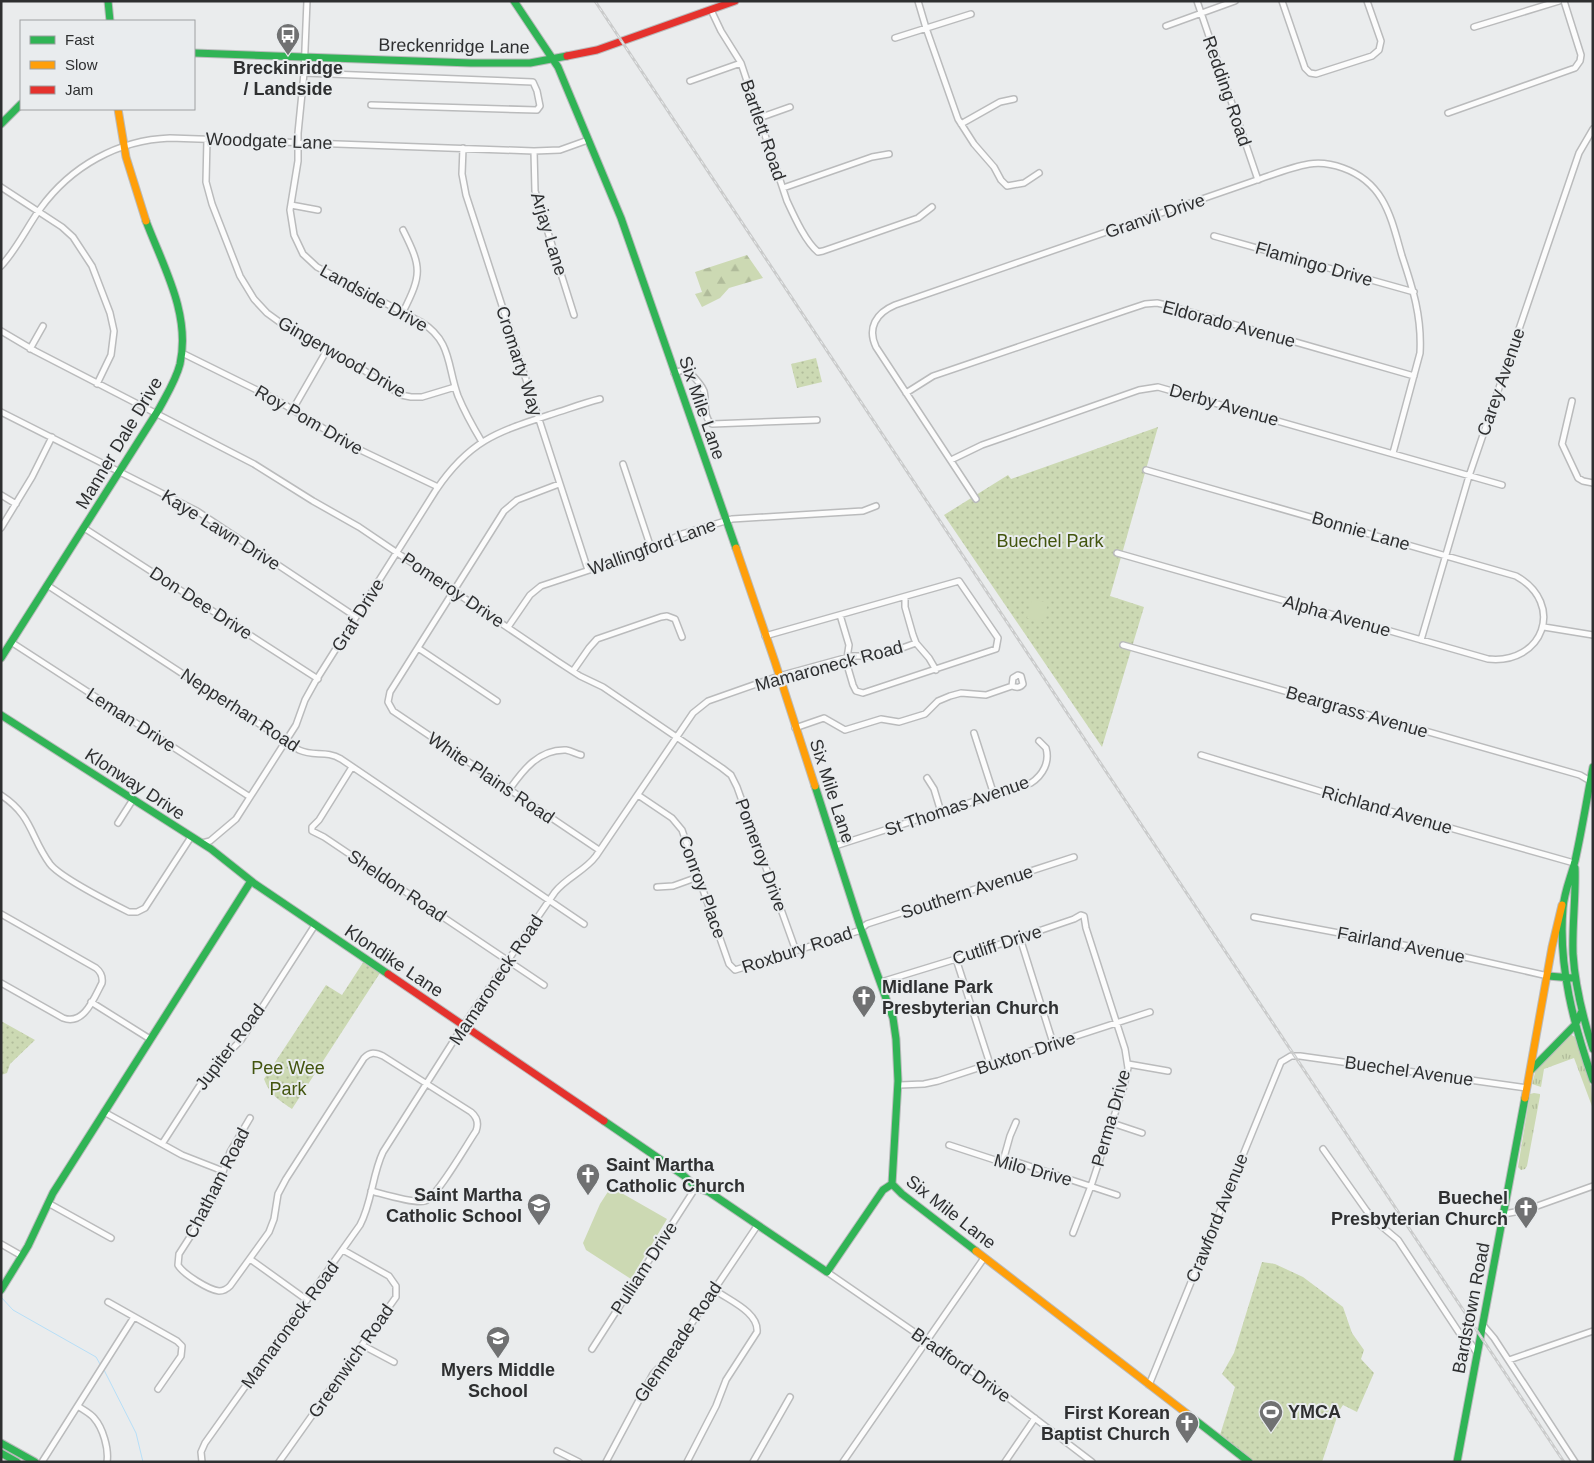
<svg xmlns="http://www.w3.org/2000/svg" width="1594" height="1463" viewBox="0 0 1594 1463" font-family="Arial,sans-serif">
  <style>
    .grass { fill: url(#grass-tufts) }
    .forest { fill: url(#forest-firs) }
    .park { fill: url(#park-dots) }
    .pitch { fill: #ccd9b3 }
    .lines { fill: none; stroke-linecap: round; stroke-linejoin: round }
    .stream { stroke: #b7dff8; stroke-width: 1 }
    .street-casing { stroke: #babbbc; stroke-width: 8 }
    .fast-casing { stroke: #babbbc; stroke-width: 9 }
    .slow-casing { stroke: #babbbc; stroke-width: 9 }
    .jam-casing { stroke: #babbbc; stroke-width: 9 }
    .street { stroke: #fcfcfc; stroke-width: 5 }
    .fast { stroke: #30b455; stroke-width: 7 }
    .slow { stroke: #ff9f0a; stroke-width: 7 }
    .jam { stroke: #e5322d; stroke-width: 7 }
    .rail-casing { stroke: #cacbcb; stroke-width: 3 }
    .rail { stroke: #e9ecee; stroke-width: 1; stroke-dasharray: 4; stroke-linecap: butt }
    .labels { text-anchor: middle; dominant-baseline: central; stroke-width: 4; stroke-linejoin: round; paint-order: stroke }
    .street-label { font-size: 18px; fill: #2e2f30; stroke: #e9ecee }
    .poi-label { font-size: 18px; font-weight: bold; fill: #2e2f30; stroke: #e9ecee; text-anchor: start }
    .park-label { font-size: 18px; fill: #43550f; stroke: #e9ecee }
  </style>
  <defs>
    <pattern id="grass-tufts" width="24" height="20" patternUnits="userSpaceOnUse" patternTransform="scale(1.25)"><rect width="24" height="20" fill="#ccd9b3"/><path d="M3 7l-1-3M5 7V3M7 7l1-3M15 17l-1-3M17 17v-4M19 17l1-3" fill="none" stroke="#b0bb9a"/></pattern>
    <pattern id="forest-firs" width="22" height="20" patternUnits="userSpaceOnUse" patternTransform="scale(1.25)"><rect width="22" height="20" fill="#ccd9b3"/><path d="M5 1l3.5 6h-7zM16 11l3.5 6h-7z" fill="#b0bb9a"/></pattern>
    <pattern id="park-dots" width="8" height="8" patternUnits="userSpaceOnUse" patternTransform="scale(1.25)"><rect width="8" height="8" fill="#ccd9b3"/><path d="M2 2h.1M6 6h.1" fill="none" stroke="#b0bb9a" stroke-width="1.8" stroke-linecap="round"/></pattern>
  </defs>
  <rect width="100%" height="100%" fill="#eaeced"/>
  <path class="grass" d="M1570 1034 1575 1037 1591 1086 1593 1109 1574 1058 1544 1069 1541 1087 1532 1084 1536 1069Z
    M1534 1093 1540 1094V1096L1527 1166 1525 1169 1521 1170 1518 1167 1530 1094Z"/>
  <path class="forest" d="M747 255 763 278 729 288 720 298 702 307 695 294 702 292 695 272Z"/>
  <path class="park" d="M816 358 822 382 797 388 791 364Z
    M1158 427 1110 596 1144 607 1102 747 944 515 1008 475 1011 479Z
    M364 961 380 973 292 1109C280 1101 269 1094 264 1079L326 985 342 995Z
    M1 1021 35 1040 10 1064 7 1073 1 1075Z
    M1262 1262 1275 1264 1303 1277 1343 1307 1352 1333 1364 1350 1361 1359 1374 1373 1357 1412 1343 1405 1339 1411 1322 1462H1255L1220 1435 1235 1387 1222 1374 1234 1353Z"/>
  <path class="pitch" d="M1032 599 1048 603 1043 622 1027 618Z
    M611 1187 667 1219 631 1279 586 1250 583 1243 600 1204Z"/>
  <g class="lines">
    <path class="stream" d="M1 1297 13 1310 96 1357 100 1364
      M104 1370 136 1433 143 1462"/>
    <g class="street-casing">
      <path id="street" d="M307 1 304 73 298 133V161L290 210 294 235 303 254 317 267 421 322C452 341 447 366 458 396 465 413 473 427 482 442
        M918 1 926 28 958 119 974 144 994 167 1001 180 1007 186 1024 183 1039 173
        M1197 1 1258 180
        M1282 1 1305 68 1310 73 1316 74 1372 56 1379 50 1381 41 1367 1
        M711 10 721 31 741 63 787 201C794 216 805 241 818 252L823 251 918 218 932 207
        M1166 26 1235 1
        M1474 27 1559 1
        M895 38 971 14
        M304 73 533 82 537 91 540 106 537 110 371 105
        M690 81 741 63
        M1448 113 1575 68 1580 61 1581 55 1564 1
        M759 118 790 107
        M961 124 1000 102 1014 99
        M207 139 206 182 212 204 240 276 254 299 267 313 289 329 353 363 401 395 411 397H422L455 387
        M463 148 462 174 466 195 588 570
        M534 151 535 191 574 315
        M1 187 62 227 73 237 92 266 110 313 114 331 111 355 97 384
        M783 188 872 157 889 154
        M291 205 318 210
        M1214 236 1414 292
        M1 266C17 249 27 227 40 209 71 166 118 140 170 138L534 151 560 150 588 140
        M403 312C422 274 422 268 403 230
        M1 331 35 351 254 464 313 501 359 527 557 661 580 676 603 687 722 768 731 775 737 787 796 951
        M30 349 43 326
        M182 353 275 399 354 447 438 487
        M674 373 686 369C693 376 700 382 704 391 707 402 702 417 712 424L817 420
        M906 393 933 376 1124 311 1145 304 1157 303 1166 305 1414 376
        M1572 401 1562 444 1578 478 1583 481 1593 483
        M293 409 327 350
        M1 412 197 511 356 617
        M951 460 982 445 1139 390 1158 387 1502 485
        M623 464 651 548
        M559 484 517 500 504 511 390 692 388 702 393 711 599 850
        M1 495 16 504
        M976 499 876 347C867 328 876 313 895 305L1254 181C1272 175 1291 167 1309 164 1321 162 1332 164 1343 168 1385 183 1391 218 1402 256 1413 289 1422 317 1420 353L1393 453
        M1 528 32 477 52 437
        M84 528 318 679
        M1117 553 1488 659C1543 665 1566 604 1516 576L1146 470
        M47 585 299 750C314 757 326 750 341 759L584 924
        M905 598V607L913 635 916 643 929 658 936 670
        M508 627 530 595 541 586 644 552 682 534 732 519 863 511 876 506
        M1544 627 1593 635
        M765 636 959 581 998 638 996 649 863 693 856 691 853 685 848 668 847 658 849 645 840 615
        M1421 640 1469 476 1579 153 1593 129
        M11 642 250 797
        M1123 645 1580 775 1592 782
        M418 648 497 701
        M573 671 589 648 597 639 661 617 667 616 675 619 682 637
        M795 728 824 718 845 730 881 719 899 722 925 714 938 701 950 696 961 693 986 695 1012 686 1013 678 1018 675 1021 676 1023 684C1020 688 1017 688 1012 686
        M974 733 994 795
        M1201 755 1326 793 1574 863
        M352 767 319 820 312 827V831L324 837 544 985
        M927 778 934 789 941 812
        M509 790C523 770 539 749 566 750 572 751 576 754 581 755
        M1 795C33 816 30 837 50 864 61 878 111 903 129 912H137L145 908 191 837
        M638 795 672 818 682 830 729 964 735 970 858 931 867 924 1074 857
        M118 823 132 801
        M202 843 210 841 236 819 296 725 305 700 315 682 436 490C470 440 497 432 552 414 568 409 584 403 600 399
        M835 846 1031 783C1043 775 1050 762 1046 748L1039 741
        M657 887 673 886 698 877
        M1 914 96 968C101 972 103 976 102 983 94 998 84 1026 63 1018L1 983
        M1254 917 1451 954 1548 976
        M1020 938 1053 1043
        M956 959 990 1064
        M881 982 956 959 1074 919 1081 915 1084 916 1086 928 1125 1049 1128 1068 1124 1086 1091 1186 1073 1233
        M91 1002 150 1039
        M1128 1064 1168 1071
        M900 1085 924 1084 938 1081 1150 1012
        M104 1112 182 1155 223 1171
        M250 1118 230 1152 216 1192 206 1212 179 1254 178 1265C183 1274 209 1290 219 1291 224 1291 227 1289 230 1286L269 1232 274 1219 278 1194 286 1179 364 1058C370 1052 375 1052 383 1056L471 1112C477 1117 479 1123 476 1131 467 1144 437 1197 425 1201 415 1204 383 1194 371 1191
        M1112 1123 1142 1133
        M162 1144 202 1082 212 1070 241 1040 315 925
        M949 1145 995 1160 1017 1162 1117 1195
        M1323 1149 1366 1210 1373 1219 1398 1240 1462 1337 1471 1344 1477 1353
        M1003 1161 1010 1136 1016 1122
        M48 1203 111 1238
        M1504 1214 1526 1210 1593 1186
        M1 1244 22 1256
        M250 1259 307 1300
        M827 1272 994 1387 1092 1462
        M108 1302 177 1341 182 1346 181 1356 158 1389
        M1483 1325 1494 1338 1575 1462
        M362 1345 394 1362
        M592 1349 696 1187
        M1509 1360 1593 1331
        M1149 1385 1281 1062 1291 1056H1300L1527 1088
        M78 1406C83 1410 90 1413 94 1418 103 1428 109 1449 107 1462
        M557 1451 579 1462
        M42 1462 134 1317
        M202 1462 201 1452 205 1443 360 1225C372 1203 372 1175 383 1152L463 1026 555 892C567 877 585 871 596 856L693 713 708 701 779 676 852 656H868L888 653 916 643
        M279 1462 396 1297V1286L389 1276 343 1250
        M606 1462 653 1374 669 1357 757 1226
        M687 1462 716 1406 726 1380 757 1332C759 1312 728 1300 715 1290
        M753 1462 790 1397
        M843 1462 984 1258
        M1005 1462 1035 1418"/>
    </g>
    <g class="fast-casing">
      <path id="fast" d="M108 1 110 21
        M514 1 558 67 621 218 736 548
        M194 53 471 63H530L567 56
        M1 124 21 104
        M1 658 159 409C167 394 176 380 180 364 191 314 163 266 146 221
        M1 715 211 849 255 884 388 974
        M1593 767C1587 798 1582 830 1575 861 1571 877 1564 892 1563 908 1558 966 1574 1026 1593 1080
        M815 786 861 929 893 1018 896 1039 898 1081 892 1184 902 1194 976 1251
        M1575 868C1576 897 1572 925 1573 954 1575 986 1583 1018 1593 1049
        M1548 976 1572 978
        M1531 1070 1575 1025 1582 1011
        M604 1121 683 1175 696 1187 709 1192 827 1272 883 1190 892 1184
        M1 1290 28 1246 53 1193 251 881
        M1190 1416 1249 1462
        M1 1443 35 1462
        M1 1453 17 1462
        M1457 1462 1525 1098"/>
    </g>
    <g class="slow-casing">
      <path id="slow" d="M118 109 126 157 146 221
        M736 548 775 662 815 786
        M1525 1098 1552 947 1562 905
        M976 1251 1190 1416"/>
    </g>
    <g class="jam-casing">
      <path id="jam" d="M567 56 597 50 735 1
        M388 974 604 1121"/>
    </g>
    <use href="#street" class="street"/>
    <use href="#fast" class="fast"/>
    <use href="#slow" class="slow"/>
    <use href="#jam" class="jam"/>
    <g class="rail-casing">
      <path id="rail" d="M595 1 1564 1462"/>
    </g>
    <use href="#rail" class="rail"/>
  </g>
  <defs>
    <g id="bus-pin" transform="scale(1.25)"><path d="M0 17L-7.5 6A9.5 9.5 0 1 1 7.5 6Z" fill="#707172" stroke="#e9ecee"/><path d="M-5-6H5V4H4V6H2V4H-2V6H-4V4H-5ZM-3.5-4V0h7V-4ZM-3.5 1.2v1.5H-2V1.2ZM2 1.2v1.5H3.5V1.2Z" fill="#fff"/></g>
    <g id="church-pin" transform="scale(1.25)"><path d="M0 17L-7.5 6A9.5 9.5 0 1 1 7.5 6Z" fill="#707172" stroke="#e9ecee"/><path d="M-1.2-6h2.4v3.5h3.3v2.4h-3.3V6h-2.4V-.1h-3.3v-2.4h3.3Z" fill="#fff"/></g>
    <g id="school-pin" transform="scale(1.25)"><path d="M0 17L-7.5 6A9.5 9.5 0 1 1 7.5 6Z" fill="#707172" stroke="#e9ecee"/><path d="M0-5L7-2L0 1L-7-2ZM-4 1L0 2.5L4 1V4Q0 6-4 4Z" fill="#fff"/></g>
    <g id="stadium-pin" transform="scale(1.25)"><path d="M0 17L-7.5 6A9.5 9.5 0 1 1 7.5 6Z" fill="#707172" stroke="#e9ecee"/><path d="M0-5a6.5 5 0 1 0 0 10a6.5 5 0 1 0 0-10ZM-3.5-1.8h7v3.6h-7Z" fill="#fff"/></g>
  </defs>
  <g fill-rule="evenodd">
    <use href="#bus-pin" x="288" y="35"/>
    <use href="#church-pin" x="864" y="997"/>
    <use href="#church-pin" x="588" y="1175"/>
    <use href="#school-pin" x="539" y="1205"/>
    <use href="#church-pin" x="1526" y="1208"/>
    <use href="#school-pin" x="498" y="1338"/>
    <use href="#stadium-pin" x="1271" y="1412"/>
    <use href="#church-pin" x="1187" y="1423"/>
  </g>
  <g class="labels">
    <g class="street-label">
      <text transform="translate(454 46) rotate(1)">Breckenridge Lane</text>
      <text transform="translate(1227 91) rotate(71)">Redding Road</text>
      <text transform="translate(763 130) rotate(71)">Bartlett Road</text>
      <text transform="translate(269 141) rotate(2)">Woodgate Lane</text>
      <text transform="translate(1155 216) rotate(-19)">Granvil Drive</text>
      <text transform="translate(549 234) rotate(73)">Arjay Lane</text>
      <text transform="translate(1314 264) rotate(16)">Flamingo Drive</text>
      <text transform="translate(374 298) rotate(29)">Landside Drive</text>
      <text transform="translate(1229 324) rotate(15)">Eldorado Avenue</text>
      <text transform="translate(342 357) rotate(30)">Gingerwood Drive</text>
      <text transform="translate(519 361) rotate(72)">Cromarty Way</text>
      <text transform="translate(1501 382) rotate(-71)">Carey Avenue</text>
      <text transform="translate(1224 405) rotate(16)">Derby Avenue</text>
      <text transform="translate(702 408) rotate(71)">Six Mile Lane</text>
      <text transform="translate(309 420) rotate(30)">Roy Pom Drive</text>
      <text transform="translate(119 443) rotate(-59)">Manner Dale Drive</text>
      <text transform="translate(221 530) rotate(32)">Kaye Lawn Drive</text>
      <text transform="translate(1361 531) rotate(16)">Bonnie Lane</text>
      <text transform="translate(652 547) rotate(-20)">Wallingford Lane</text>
      <text transform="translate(453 590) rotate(34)">Pomeroy Drive</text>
      <text transform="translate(201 603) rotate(33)">Don Dee Drive</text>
      <text transform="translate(358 615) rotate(-58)">Graf Drive</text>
      <text transform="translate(1337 616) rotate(16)">Alpha Avenue</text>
      <text transform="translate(829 666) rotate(-15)">Mamaroneck Road</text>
      <text transform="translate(240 710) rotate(33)">Nepperhan Road</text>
      <text transform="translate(1357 712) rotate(16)">Beargrass Avenue</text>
      <text transform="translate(131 720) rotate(33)">Leman Drive</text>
      <text transform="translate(491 778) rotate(34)">White Plains Road</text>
      <text transform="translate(135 784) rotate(33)">Klonway Drive</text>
      <text transform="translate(832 791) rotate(72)">Six Mile Lane</text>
      <text transform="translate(957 806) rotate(-19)">St Thomas Avenue</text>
      <text transform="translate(1387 810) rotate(16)">Richland Avenue</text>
      <text transform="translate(761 855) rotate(70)">Pomeroy Drive</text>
      <text transform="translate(397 886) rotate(34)">Sheldon Road</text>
      <text transform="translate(702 887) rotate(70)">Conroy Place</text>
      <text transform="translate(967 892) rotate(-18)">Southern Avenue</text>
      <text transform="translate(997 945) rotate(-18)">Cutliff Drive</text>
      <text transform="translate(1401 945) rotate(11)">Fairland Avenue</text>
      <text transform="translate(797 950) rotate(-18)">Roxbury Road</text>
      <text transform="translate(394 961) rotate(34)">Klondike Lane</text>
      <text transform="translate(496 980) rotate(-56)">Mamaroneck Road</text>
      <text transform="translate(230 1047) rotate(-53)">Jupiter Road</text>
      <text transform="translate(1026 1053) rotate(-18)">Buxton Drive</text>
      <text transform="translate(1409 1071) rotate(8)">Buechel Avenue</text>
      <text transform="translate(1111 1118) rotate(-74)">Perma Drive</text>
      <text transform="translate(1033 1170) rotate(15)">Milo Drive</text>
      <text transform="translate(217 1183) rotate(-63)">Chatham Road</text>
      <text transform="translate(951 1212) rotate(38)">Six Mile Lane</text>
      <text transform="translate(1217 1218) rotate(-68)">Crawford Avenue</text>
      <text transform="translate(644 1268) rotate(-57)">Pulliam Drive</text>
      <text transform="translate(1471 1308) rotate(-79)">Bardstown Road</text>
      <text transform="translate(290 1325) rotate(-54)">Mamaroneck Road</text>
      <text transform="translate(678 1342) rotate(-56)">Glenmeade Road</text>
      <text transform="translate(351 1361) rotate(-55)">Greenwich Road</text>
      <text transform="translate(961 1365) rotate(35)">Bradford Drive</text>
    </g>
    <g class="poi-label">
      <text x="288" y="68" text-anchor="middle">Breckinridge<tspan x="288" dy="21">/ Landside</tspan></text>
      <text x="882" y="987">Midlane Park<tspan x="882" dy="21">Presbyterian Church</tspan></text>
      <text x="606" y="1165">Saint Martha<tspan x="606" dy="21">Catholic Church</tspan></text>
      <text x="522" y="1195" text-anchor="end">Saint Martha<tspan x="522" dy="21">Catholic School</tspan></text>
      <text x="1508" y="1198" text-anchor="end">Buechel<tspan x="1508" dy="21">Presbyterian Church</tspan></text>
      <text x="498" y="1370" text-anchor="middle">Myers Middle<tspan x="498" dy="21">School</tspan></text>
      <text x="1288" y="1412">YMCA</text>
      <text x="1170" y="1413" text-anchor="end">First Korean<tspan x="1170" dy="21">Baptist Church</tspan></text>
    </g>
    <g class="park-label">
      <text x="1050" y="541">Buechel Park</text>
      <text x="288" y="1068">Pee Wee<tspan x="288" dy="21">Park</tspan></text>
    </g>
  </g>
  <rect width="1594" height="1463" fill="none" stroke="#2e2f30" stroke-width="5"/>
  <rect x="20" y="20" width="175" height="90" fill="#e9ecee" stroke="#9ea0a2"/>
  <rect x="30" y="36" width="25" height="8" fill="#30b455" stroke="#9ea0a2"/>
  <text x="65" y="45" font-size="15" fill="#2e2f30">Fast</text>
  <rect x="30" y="61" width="25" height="8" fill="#ff9f0a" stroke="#9ea0a2"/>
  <text x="65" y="70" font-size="15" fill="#2e2f30">Slow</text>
  <rect x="30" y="86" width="25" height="8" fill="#e5322d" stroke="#9ea0a2"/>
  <text x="65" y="95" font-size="15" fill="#2e2f30">Jam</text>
</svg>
